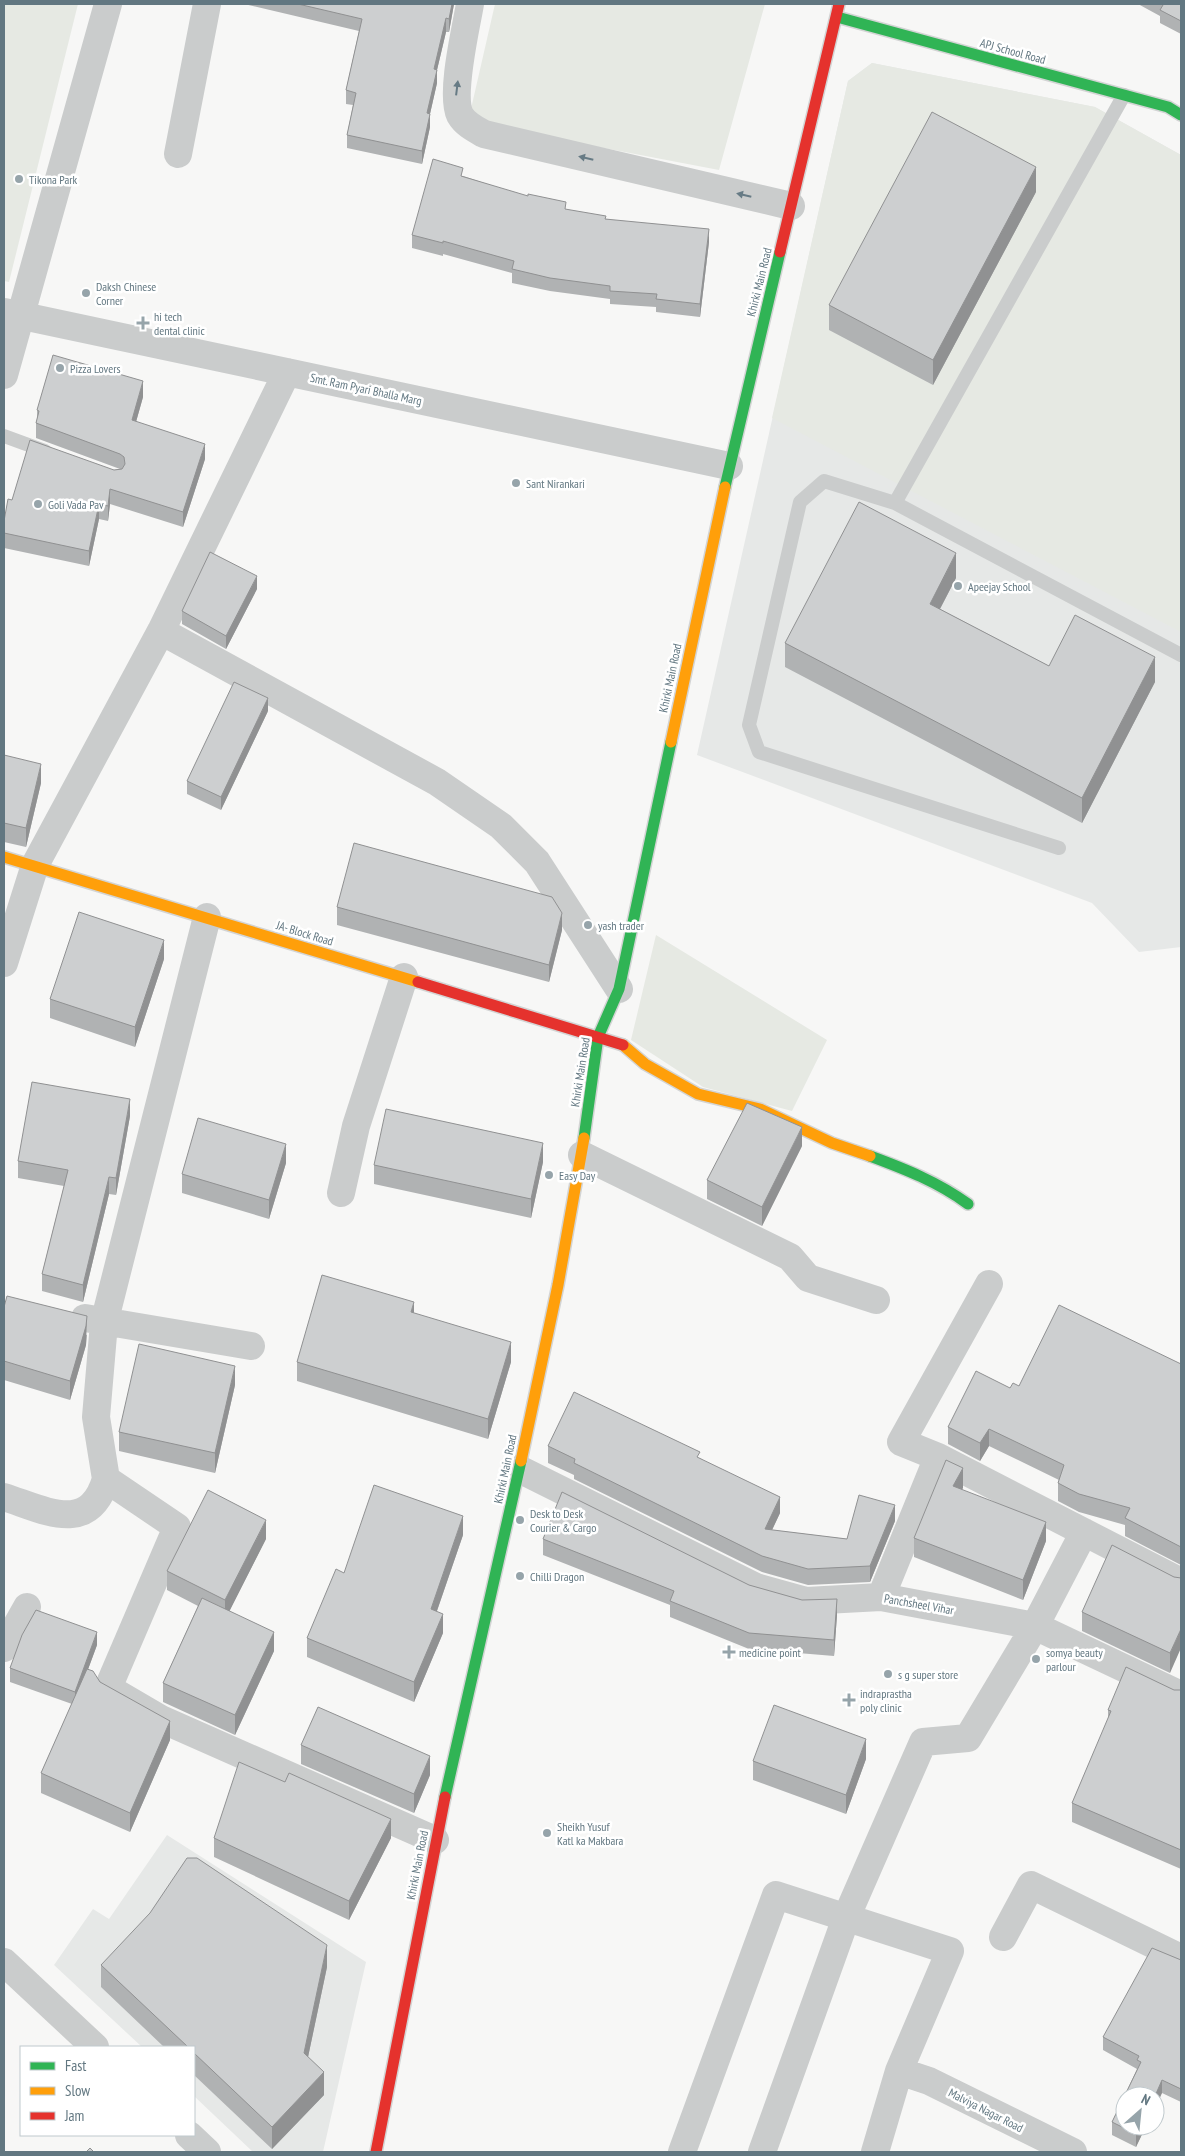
<svg xmlns="http://www.w3.org/2000/svg" width="1185" height="2156" viewBox="0 0 1185 2156" font-family="'PT Sans Narrow',sans-serif">
  <style>
    .built { fill: #e6e8e7 }
    .green { fill: #e6e9e3 }
    .lines { fill: none; stroke-linecap: round; stroke-linejoin: round }
    .fast-casing { stroke: #d3d4d4; stroke-width: 14 }
    .slow-casing { stroke: #d3d4d4; stroke-width: 14 }
    .jam-casing { stroke: #d3d4d4; stroke-width: 14 }
    .lane { stroke: #cacccc; stroke-width: 14 }
    .street { stroke: #cacccc; stroke-width: 28 }
    .fast { stroke: #30b455; stroke-width: 11 }
    .slow { stroke: #ff9f0a; stroke-width: 11 }
    .jam { stroke: #e5322d; stroke-width: 11 }
    .wall { fill: #b0b2b3 }
    .shaded-wall { fill: #909192 }
    .building { fill: #cdcfd0; stroke: #909192 }
    .oneway { fill: #677b85 }
    .poi-dot { fill: #96a4aa; stroke: #fff; stroke-width: 2 }
    .labels { text-anchor: middle; dominant-baseline: central; stroke-width: 5; stroke-linejoin: round; paint-order: stroke }
    .street-label { font-size: 12px; fill: #627781; stroke: #fff }
    .poi-label { font-size: 12px; fill: #627781; stroke: #fff; text-anchor: start }
  </style>
  <rect width="100%" height="100%" fill="#f7f7f6"/>
  <path class="built" d="M872 63 1095 107 1181 155V947L1139 952 1092 903 697 755 848 81Z
    M167 1835 366 1962 323 2152H253L194 2096V2047H142L54 1965 93 1909 109 1919Z"/>
  <path class="green" d="M4 4H78L9 282 4 281Z
    M495 4H765L719 170 468 122Z
    M872 63 1095 107 1181 155V632L772 418 848 81Z
    M656 935 827 1040 792 1111 703 1087 631 1040Z"/>
  <g class="lines">
    <g class="fast-casing">
      <path id="fast" d="M837 17 1168 107 1181 115
        M725 487 780 252
        M584 1138 598 1037 619 989 671 742
        M870 1156C905 1169 938 1182 968 1204
        M445 1797 521 1461"/>
    </g>
    <g class="slow-casing">
      <path id="slow" d="M671 742 725 487
        M4 857 418 982
        M623 1045 645 1064 698 1094 760 1109 832 1143 870 1156
        M521 1461 558 1285 584 1138"/>
    </g>
    <g class="jam-casing">
      <path id="jam" d="M780 252 839 4
        M418 982 623 1045
        M376 2152 445 1797"/>
    </g>
    <path class="lane" d="M4 436 45 451
      M895 503 1124 95
      M1059 848 759 752 749 725 800 502 824 481 895 503 1181 655"/>
    <path class="street" d="M470 4C466 28 450 94 460 115 465 124 475 129 484 134L791 206
      M178 154 207 4
      M4 312 729 466
      M4 375 108 4
      M161 631 437 782 501 826 537 862 619 989
      M4 963 35 865 161 631 287 372
      M582 1155 790 1257 808 1278 876 1300
      M341 1193 356 1126 404 977
      M989 1284 901 1442 938 1457 1181 1582
      M85 1318 251 1346
      M519 1469 756 1587 806 1601 881 1597 1035 1626 1181 1695
      M106 1479 177 1527 108 1688 161 1719 435 1840
      M4 1497C45 1510 89 1536 106 1479L96 1417 104 1323 207 917
      M881 1597 938 1457
      M4 1648 27 1607
      M1003 1937 1031 1885 1181 1958
      M4 1962 95 2047
      M899 2071 929 2081 1073 2152
      M189 2135 207 2152
      M682 2152 776 1895 950 1951 899 2071 875 2152
      M762 2152 846 1918 923 1742 968 1738 1035 1626 1084 1532"/>
    <use href="#fast" class="fast"/>
    <use href="#slow" class="slow"/>
    <use href="#jam" class="jam"/>
  </g>
  <path class="wall" d="M244 4H454L449 32H446L437 70V83L430 114V127L422 164 347 148V135L353 105 346 104V90L359 31Z
    M1138 4H1181V34L1160 23V16Z
    M463 176 566 210 606 219 709 242 700 317 656 312V307L610 304V299L550 291 512 283V273L443 254V256L412 248V235Z
    M1036 192 933 385 829 330V305Z
    M143 397 136 422 205 459 183 527 110 504 108 521 99 519 89 566 4 548V521L12 500 114 470 120 469 36 438V423L37 419V410Z
    M956 578 940 609 1049 666 1155 682 1082 823 785 667V643Z
    M257 589 226 649 182 624V611Z
    M268 711 221 810 187 794V781Z
    M4 755 41 783 26 847 4 842Z
    M337 907 562 930 549 982 337 925Z
    M164 959 135 1047 50 1018V999Z
    M130 1116 116 1195 109 1194 83 1302 42 1291V1274L64 1186 18 1178V1161Z
    M802 1146 762 1226 707 1199V1180Z
    M543 1162 531 1218 374 1184V1165Z
    M286 1163 269 1219 182 1193V1174Z
    M4 1307 87 1335 86 1345 70 1400 4 1380Z
    M414 1313 511 1362 488 1439 297 1381V1362Z
    M1181 1364V1565L1125 1536V1525L1079 1512 1058 1501V1483L1059 1480 989 1446 980 1461 948 1444V1427L1010 1388 1019 1386Z
    M235 1385 215 1473 119 1451V1432Z
    M548 1446 700 1458 780 1513 772 1530 847 1539 895 1521 870 1582 808 1585 762 1572 574 1479V1475L548 1463Z
    M963 1488 962 1490 1046 1541 1023 1600 914 1557V1538Z
    M463 1535 437 1611 443 1633 414 1702 307 1657V1638L344 1573Z
    M266 1539 229 1611 274 1651 235 1735 163 1702V1683L198 1606 167 1590V1571Z
    M543 1539 749 1585 837 1615 834 1656 749 1649 670 1617V1605L543 1555Z
    M1174 1577 1170 1673 1082 1631V1612Z
    M97 1645 88 1669 100 1682 170 1740 130 1832 41 1793V1773L72 1704 10 1682V1668Z
    M1174 1690H1181V1869L1072 1822V1803L1108 1720V1710Z
    M301 1745 430 1775 414 1813 301 1764Z
    M866 1759 846 1814 753 1780V1761Z
    M285 1782 391 1838 349 1920 214 1857V1838Z
    M1181 1960V2102L1162 2093 1125 2126H1146L1136 2147 1112 2135V2122L1137 2069 1103 2050V2037Z
    M101 1965 327 1967 308 2057 324 2095 272 2149 194 2075V2047H164L101 1987Z"/>
  <path class="shaded-wall" d="M452 4H454L449 32V19Z
    M446 18V32L437 70V83L427 127V113L434 69Z
    M430 114V127L422 164V151Z
    M1036 167V192L933 385V360Z
    M709 229V242L700 317V304Z
    M143 381V397L132 436V420Z
    M205 444V459L183 527V512Z
    M110 489V504L108 521V506Z
    M99 504V519L89 566V551Z
    M956 553V578L930 628V604Z
    M257 576V589L226 649V636Z
    M1155 657V682L1082 823V798Z
    M268 698V711L221 810V797Z
    M41 764V783L26 847V828Z
    M562 913V930L549 982V965Z
    M164 940V959L135 1047V1027Z
    M130 1099V1116L116 1195V1178Z
    M802 1127V1146L762 1226V1207Z
    M543 1143V1162L531 1218V1199Z
    M286 1144V1163L269 1219V1200Z
    M109 1177V1194L83 1302V1285Z
    M414 1302V1321L411 1312Z
    M87 1316 86 1345 70 1400V1381Z
    M511 1342V1362L488 1439V1419Z
    M235 1366V1385L215 1473V1453Z
    M989 1429V1446L980 1461V1443Z
    M963 1468V1488L953 1505V1486Z
    M780 1497V1513L765 1545V1529Z
    M895 1505V1521L870 1582V1566Z
    M463 1516V1535L431 1628V1609Z
    M266 1520V1539L225 1620V1600Z
    M1046 1522V1541L1023 1600V1580Z
    M837 1599V1615L834 1656V1640Z
    M443 1614V1633L414 1702V1682Z
    M1181 1629V1648L1170 1673V1653Z
    M97 1632V1645L75 1705V1692Z
    M274 1632V1651L235 1735V1715Z
    M170 1721V1740L130 1832V1813Z
    M866 1739V1759L846 1814V1795Z
    M430 1756V1775L414 1813V1794Z
    M391 1819V1838L349 1920V1901Z
    M327 1945V1967L304 2076V2053Z
    M324 2072V2095L272 2149V2127Z
    M1162 2080V2093L1155 2109V2096Z
    M1140 2126H1146L1136 2147V2134Z"/>
  <path class="building" d="M298 4H452L449 19 446 18 434 69 437 70 427 113 430 114 422 151 347 135 356 93 346 90 362 19Z
    M1162 4H1181V21L1160 10 1163 5Z
    M932 112 1036 167 933 360 829 305Z
    M433 159 463 168 461 176 528 196V194L566 202 565 209 606 216 605 219 709 229 700 304 656 299 657 294 610 291V286L550 278 512 269 514 261 443 241V243L412 235Z
    M53 355 143 381 132 420 205 444 183 512 110 489 108 506 99 504 89 551 4 533V521L8 499 12 500 30 440 114 470 122 469 125 464 124 457 120 454 36 423 39 411 37 410Z
    M859 502 956 553 930 604 1049 666 1075 615 1155 657 1082 798 785 643Z
    M210 552 257 576 226 636 182 611Z
    M234 682 268 698 221 797 187 781Z
    M4 755 41 764 26 828 4 823Z
    M354 843 552 897 562 913 549 965 337 907Z
    M79 912 164 940 135 1027 50 999Z
    M32 1082 130 1099 116 1178 109 1177 83 1285 42 1274 68 1170 18 1161Z
    M747 1103 802 1127 762 1207 707 1180Z
    M386 1109 543 1143 531 1199 374 1165Z
    M198 1118 286 1144 269 1200 182 1174Z
    M322 1275 414 1302 411 1312 511 1342 488 1419 297 1362Z
    M7 1296 87 1316 86 1326 70 1381 4 1361V1307Z
    M1059 1305 1181 1364V1547L1125 1518 1130 1508 1079 1494 1058 1483 1064 1465 989 1429 980 1443 948 1427 976 1371 1010 1388 1013 1383 1019 1386Z
    M139 1344 235 1366 215 1453 119 1432Z
    M574 1392 700 1452 697 1457 780 1497 765 1529 847 1539 859 1495 895 1505 870 1566 808 1569 762 1556 574 1463 575 1459 548 1446Z
    M946 1460 963 1468 953 1486 1046 1522 1023 1580 914 1538Z
    M374 1485 463 1516 431 1609 443 1614 414 1682 307 1638 336 1569 344 1573Z
    M208 1490 266 1520 225 1600 167 1571Z
    M562 1492 749 1585 802 1600 837 1599 834 1640 749 1633 670 1601 674 1591 543 1539Z
    M1112 1545 1174 1577 1181 1578V1629L1170 1653 1082 1612Z
    M202 1598 274 1632 235 1715 163 1683Z
    M36 1610 97 1632 75 1692 10 1668 22 1635Z
    M1126 1667 1174 1690H1181V1850L1072 1803 1111 1711 1108 1710Z
    M87 1669 93 1671 100 1682 170 1721 130 1813 41 1773Z
    M774 1705 866 1739 846 1795 753 1761Z
    M318 1707 430 1756 414 1794 301 1745Z
    M239 1762 285 1782 289 1773 391 1819 349 1901 214 1838Z
    M187 1858H197L327 1945 304 2053 324 2072 272 2127 194 2053V2047H188L101 1965 150 1913Z
    M1152 1948 1181 1960V2089L1162 2080 1155 2096H1125V2126H1140L1136 2134 1112 2122 1141 2062 1137 2060 1139 2056 1103 2037Z
    M90 2148 94 2152H86Z"/>
  <defs><path id="oneway-solid" d="M-6-.8H1V-3.2L6.5 0L1 3.2V.8H-6Z" transform="scale(1.25)"/></defs>
  <g class="oneway">
    <use href="#oneway-solid" transform="translate(457 88) rotate(-83)"/>
    <use href="#oneway-solid" transform="translate(586 158) rotate(-167)"/>
    <use href="#oneway-solid" transform="translate(744 195) rotate(-167)"/>
  </g>
  <g class="poi-dot">
    <circle cx="19" cy="179" r="5"/>
    <circle cx="86" cy="293" r="5"/>
    <path d="M140.5 315.5h5v5h5v5h-5v5h-5v-5h-5v-5h5z"/>
    <circle cx="60" cy="368" r="5"/>
    <circle cx="516" cy="483" r="5"/>
    <circle cx="38" cy="504" r="5"/>
    <circle cx="958" cy="586" r="5"/>
    <circle cx="588" cy="925" r="5"/>
    <circle cx="549" cy="1175" r="5"/>
    <circle cx="520" cy="1520" r="5"/>
    <circle cx="520" cy="1576" r="5"/>
    <path d="M726.5 1644.5h5v5h5v5h-5v5h-5v-5h-5v-5h5z"/>
    <circle cx="1036" cy="1659" r="5"/>
    <circle cx="888" cy="1674" r="5"/>
    <path d="M846.5 1692.5h5v5h5v5h-5v5h-5v-5h-5v-5h5z"/>
    <circle cx="547" cy="1833" r="5"/>
  </g>
  <g class="labels">
    <g class="street-label">
      <text transform="translate(1013 51) rotate(15)">APJ School Road</text>
      <text transform="translate(759 282) rotate(-76)">Khirki Main Road</text>
      <text transform="translate(366 389) rotate(12)">Smt. Ram Pyari Bhalla Marg</text>
      <text transform="translate(670 678) rotate(-78)">Khirki Main Road</text>
      <text transform="translate(305 933) rotate(17)">JA- Block Road</text>
      <text transform="translate(580 1072) rotate(-81)">Khirki Main Road</text>
      <text transform="translate(505 1469) rotate(-78)">Khirki Main Road</text>
      <text transform="translate(919 1604) rotate(10)">Panchsheel Vihar</text>
      <text transform="translate(417 1865) rotate(-79)">Khirki Main Road</text>
      <text transform="translate(986 2110) rotate(27)">Malviya Nagar Road</text>
    </g>
    <g class="poi-label">
      <text x="29" y="179">Tikona Park</text>
      <text x="96" y="286">Daksh Chinese<tspan x="96" dy="14">Corner</tspan></text>
      <text x="154" y="316">hi tech<tspan x="154" dy="14">dental clinic</tspan></text>
      <text x="70" y="368">Pizza Lovers</text>
      <text x="526" y="483">Sant Nirankari</text>
      <text x="48" y="504">Goli Vada Pav</text>
      <text x="968" y="586">Apeejay School</text>
      <text x="598" y="925">yash trader</text>
      <text x="559" y="1175">Easy Day</text>
      <text x="530" y="1513">Desk to Desk<tspan x="530" dy="14">Courier &amp; Cargo</tspan></text>
      <text x="530" y="1576">Chilli Dragon</text>
      <text x="739" y="1652">medicine point</text>
      <text x="1046" y="1652">somya beauty<tspan x="1046" dy="14">parlour</tspan></text>
      <text x="898" y="1674">s g super store</text>
      <text x="860" y="1693">indraprastha<tspan x="860" dy="14">poly clinic</tspan></text>
      <text x="557" y="1826">Sheikh Yusuf<tspan x="557" dy="14">Katl ka Makbara</tspan></text>
    </g>
  </g>
  <rect width="1185" height="2156" fill="none" stroke="#627781" stroke-width="10"/>
  <rect x="20" y="2046" width="175" height="90" fill="#ffffff" stroke="#c0c9cd"/>
  <rect x="30" y="2062" width="25" height="8" fill="#30b455" stroke="#c0c9cd"/>
  <text x="65" y="2071" font-size="15" fill="#627781">Fast</text>
  <rect x="30" y="2087" width="25" height="8" fill="#ff9f0a" stroke="#c0c9cd"/>
  <text x="65" y="2096" font-size="15" fill="#627781">Slow</text>
  <rect x="30" y="2112" width="25" height="8" fill="#e5322d" stroke="#c0c9cd"/>
  <text x="65" y="2121" font-size="15" fill="#627781">Jam</text>
  <g transform="translate(1140 2111) rotate(27)"><circle r="24" fill="#ffffff" stroke="#c0c9cd"/>
  <path d="M0-4L9 19L0 12L-9 19Z" fill="#96a4aa"/>
  <text y="-8" font-size="14" font-weight="bold" text-anchor="middle" fill="#627781">N</text>
  </g>
</svg>
